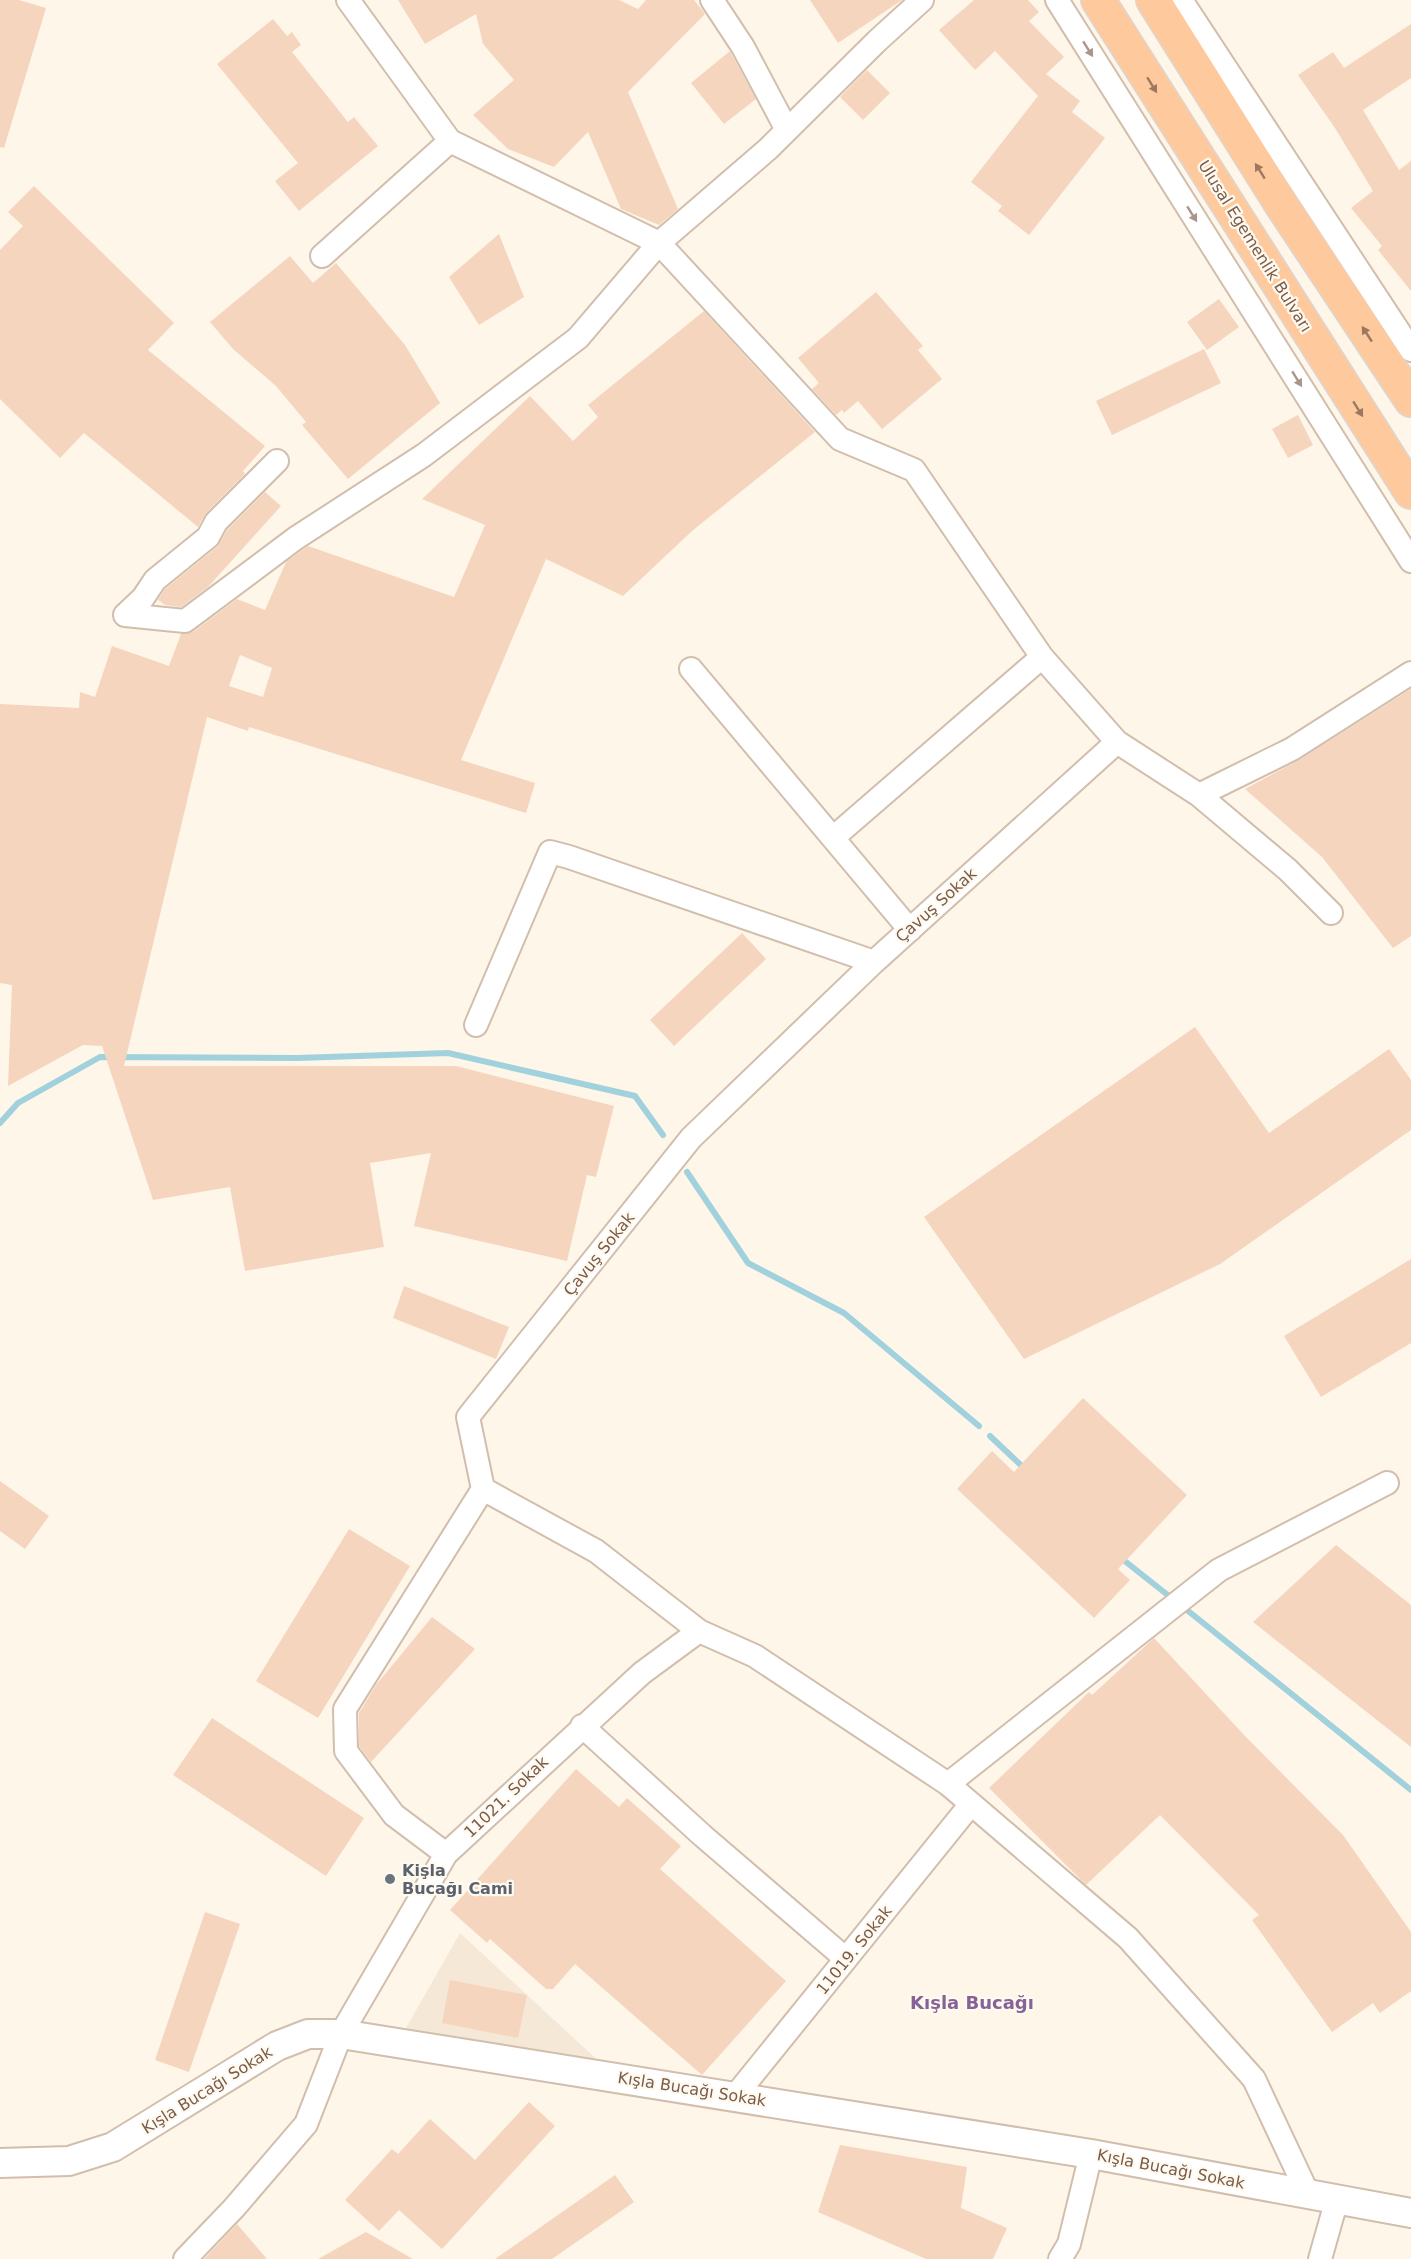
<svg xmlns="http://www.w3.org/2000/svg" width="1411" height="2259" viewBox="0 0 1411 2259" font-family="'DejaVu Sans',sans-serif">
  <style>
    .residential { fill: #f6e8d6 }
    .lines { fill: none; stroke-linecap: round; stroke-linejoin: round }
    .stream { stroke: #a0d1dc; stroke-width: 6 }
    .building { fill: #f5d5be; fill-rule: evenodd }
    .minor-casing { stroke: #d2beac; stroke-width: 26 }
    .tertiary-casing { stroke: #d2beac; stroke-width: 32 }
    .trunk-casing { stroke: #ddd5d0; stroke-width: 36 }
    .minor { stroke: #fff; stroke-width: 22 }
    .tertiary { stroke: #fff; stroke-width: 28 }
    .trunk { stroke: #feca9d; stroke-width: 33 }
    .oneway { fill: #a99589 }
    .oneway2 { fill: #9c785f }
    .worship-dot { fill: #6b7280; stroke: #fffaf0; stroke-width: 2 }
    .labels { text-anchor: middle; dominant-baseline: central; stroke-width: 4.5; stroke-linejoin: round; paint-order: stroke }
    .street-label { font-size: 16px; fill: #7b5c4a; stroke: #fffaf0 }
    .worship-label { font-size: 16px; font-weight: bold; fill: #5b616d; stroke: #fffaf0; text-anchor: start }
    .neighbourhood-label { font-size: 18px; font-weight: bold; fill: #866297; stroke: #fffaf0 }
  </style>
  <rect width="100%" height="100%" fill="#fef6e9"/>
  <path class="residential" d="M460 1933 604 2066 402 2035Z"/>
  <g class="lines">
    <path class="stream" d="M0 1123 18 1103 100 1057 297 1058 448 1053 635 1096 663 1135
      M687 1172 748 1263 844 1313 979 1426
      M990 1436 1025 1469
      M1121 1558 1174 1600
      M1182 1606 1411 1790"/>
  </g>
  <path class="building" d="M0 0H19L46 8 4 148 0 147Z
    M398 0H619L638 9 646 0H694L705 14 628 92 678 209 659 225 621 209 588 132 554 167 508 149 473 115 514 80 483 44 476 14 425 44Z
    M810 0H902L838 43Z
    M974 0H1028L1039 12 1029 21 1064 57 1046 74 1080 101 1072 112 1105 138 1029 235 998 211 1002 206 971 182 1038 96 995 51 975 70 939 30Z
    M273 19 287 36 292 32 301 45 292 52 348 122 354 117 378 146 299 211 275 181 298 163 217 64Z
    M1411 24V78L1363 110 1399 170 1411 161V291L1378 250 1382 246 1351 208 1373 191 1335 128 1298 75 1333 52 1344 68Z
    M730 51 756 99 724 124 691 83Z
    M867 70 890 93 863 120 840 97Z
    M34 186 174 323 148 350 265 446 243 471 245 474 206 513 198 527 84 433 60 458 0 399V250L23 226 8 212Z
    M499 234 524 297 479 325 449 277Z
    M290 256 313 283 336 263 405 345 440 403 348 479 302 425 306 422 276 386 233 349 210 322Z
    M876 292 923 346 918 350 942 379 882 429 858 401 844 413 842 410 836 415 812 389 819 383 798 358Z
    M1219 299 1239 327 1207 350 1187 322Z
    M704 311 815 432 692 531 623 596 546 559 461 760 535 783 526 813 249 727 248 731 207 717 124 1066H456L614 1106 596 1177 587 1175 567 1261 414 1226 431 1153 370 1163 384 1247 245 1271 230 1187 153 1200 102 1046 83 1045 8 1086 12 985 0 983V704L79 708 80 692 95 697 112 646 169 666 181 634 193 632 237 599 265 610 286 562 308 546 454 597 485 525 422 499 530 396 573 441 598 417 588 405ZM240 655 272 668 263 697 229 686Z
    M1204 349 1221 383 1112 435 1096 401Z
    M1298 415 1313 445 1288 458 1272 429Z
    M265 492 281 506 208 587 181 607 165 605 158 600 165 589 217 547 227 530Z
    M1411 689V936L1393 948 1322 857 1245 789 1299 760Z
    M742 933 766 959 674 1046 650 1020Z
    M1195 1027 1269 1133 1389 1049 1411 1080V1130L1220 1264 1024 1359 924 1217Z
    M1411 1259V1343L1321 1397 1284 1336Z
    M404 1286 509 1327 496 1359 393 1318Z
    M1083 1398 1187 1495 1118 1569 1130 1580 1094 1618 957 1489 992 1451 1014 1472Z
    M0 1481 49 1516 25 1549 0 1531Z
    M349 1529 410 1566 318 1718 256 1681Z
    M1336 1545 1411 1605V1747L1253 1622Z
    M432 1617 475 1649 371 1762 359 1746V1713L376 1685Z
    M1154 1638 1245 1736 1343 1835 1411 1932V1991L1380 2013 1373 2003 1332 2032 1252 1920 1259 1915 1160 1815 1086 1885 989 1788 1089 1692 1092 1695Z
    M212 1718 364 1818 326 1876 173 1775Z
    M576 1769 619 1807 627 1798 681 1846 660 1869 786 1981 702 2075 575 1964 553 1989H546L490 1939 487 1943 450 1910Z
    M205 1912 240 1924 189 2072 155 2060Z
    M450 1980 527 1995 518 2038 442 2023Z
    M529 2102 555 2126 442 2249 399 2210 379 2231 345 2200 392 2149 398 2154 430 2119 475 2160Z
    M840 2145 967 2167 961 2208 1007 2228 993 2259H926L818 2212Z
    M615 2175 634 2202 552 2259H495Z
    M237 2224 267 2259H204Z
    M366 2232 413 2259H318Z"/>
  <g class="lines">
    <g class="minor-casing">
      <path id="minor" d="M348 0 450 141 659 243 768 149 877 41 922 0
        M712 0 743 47 787 130
        M1057 0 1411 561
        M1181 0 1411 350
        M322 256 450 141
        M125 615 185 621 296 538 424 455 578 338 659 243 840 439 914 470 1042 657 1117 742 1199 795 1288 870 1331 913
        M125 615 143 598 155 580 208 537 216 522 277 461
        M691 669 910 930
        M1199 795 1292 749 1411 673
        M834 837 1042 657
        M476 1025 550 852 569 857 874 962
        M483 1489 596 1551 699 1631 755 1656 948 1784 1128 1938 1254 2079 1308 2194
        M582 1726 703 1836 846 1959
        M948 1784 1219 1570 1387 1483
        M446 1854 394 1815 346 1751 345 1709 483 1489 468 1417 691 1138 874 962 1117 742
        M736 2095 971 1804
        M185 2259 234 2208 306 2124 341 2034 446 1854 642 1673 699 1631
        M1060 2259 1069 2244 1091 2154
        M1320 2259 1337 2199"/>
    </g>
    <g class="tertiary-casing">
      <path id="tertiary" d="M0 2163 69 2161 113 2147 277 2046 308 2034H341L1091 2154 1411 2213"/>
    </g>
    <g class="trunk-casing">
      <path id="trunk" d="M1098 0 1411 492
        M1153 0 1281 204 1411 400"/>
    </g>
    <use href="#minor" class="minor"/>
    <use href="#tertiary" class="tertiary"/>
    <use href="#trunk" class="trunk"/>
  </g>
  <defs><path id="oneway-solid" d="M-6-.8H1V-3.2L6.5 0L1 3.2V.8H-6Z" transform="scale(1.5)"/></defs>
  <g class="oneway">
    <use href="#oneway-solid" transform="translate(1088 49) rotate(58)"/>
    <use href="#oneway-solid" transform="translate(1192 214) rotate(58)"/>
    <use href="#oneway-solid" transform="translate(1297 379) rotate(58)"/>
  </g>
  <g class="oneway2">
    <use href="#oneway-solid" transform="translate(1152 85) rotate(58)"/>
    <use href="#oneway-solid" transform="translate(1260 171) rotate(-122)"/>
    <use href="#oneway-solid" transform="translate(1367 334) rotate(-123)"/>
    <use href="#oneway-solid" transform="translate(1358 409) rotate(58)"/>
  </g>
  <circle class="worship-dot" cx="390" cy="1879" r="6"/>
  <g class="labels">
    <g class="street-label">
      <text transform="translate(1255 246) rotate(58)">Ulusal Egemenlik Bulvarı</text>
      <text transform="translate(936 905) rotate(-42)">Çavuş Sokak</text>
      <text transform="translate(599 1254) rotate(-51)">Çavuş Sokak</text>
      <text transform="translate(506 1797) rotate(-44)">11021. Sokak</text>
      <text transform="translate(854 1950) rotate(-51)">11019. Sokak</text>
      <text transform="translate(692 2089) rotate(9)">Kışla Bucağı Sokak</text>
      <text transform="translate(207 2090) rotate(-32)">Kışla Bucağı Sokak</text>
      <text transform="translate(1171 2169) rotate(11)">Kışla Bucağı Sokak</text>
    </g>
    <g class="worship-label">
      <text x="402" y="1870">Kişla<tspan x="402" dy="18">Bucağı Cami</tspan></text>
    </g>
    <g class="neighbourhood-label">
      <text x="972" y="2002">Kışla Bucağı</text>
    </g>
  </g>
</svg>
